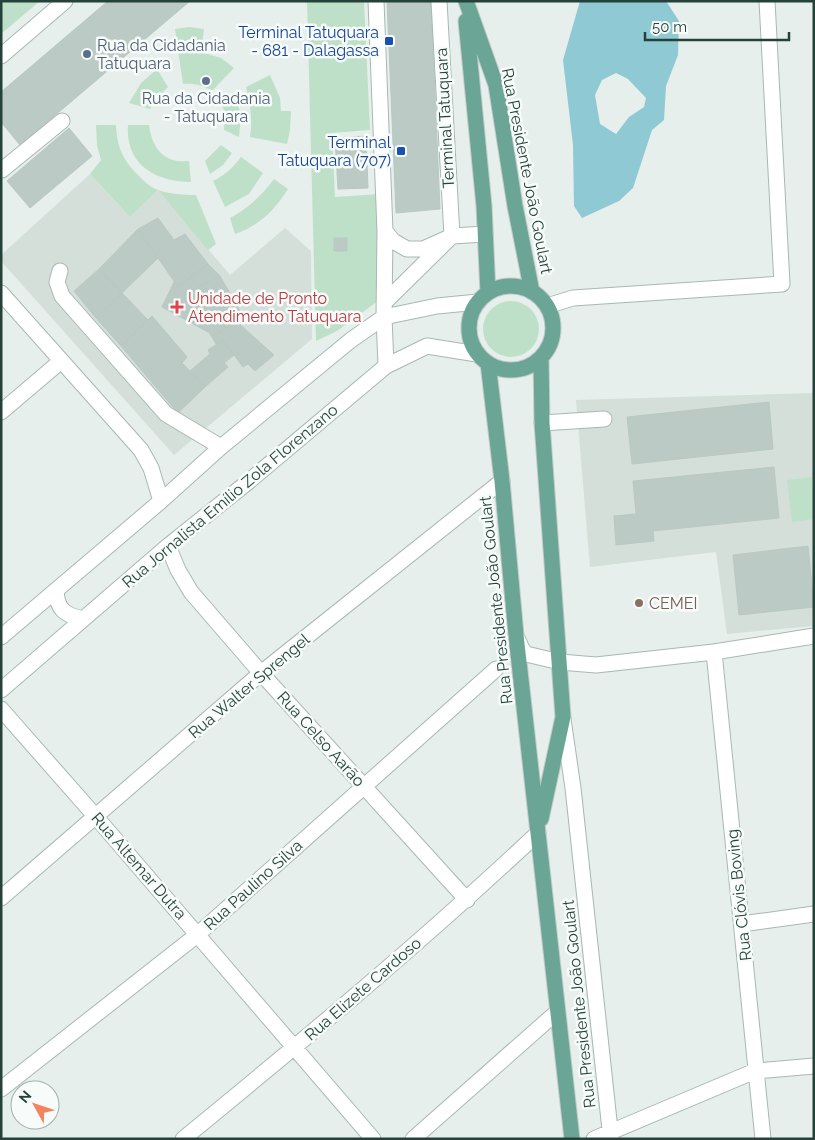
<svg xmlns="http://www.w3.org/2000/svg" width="815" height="1140" viewBox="0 0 815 1140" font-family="Raleway,sans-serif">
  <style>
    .built { fill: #d4dfda }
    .green { fill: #bfe0c8 }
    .water { fill: #8ec9d4; fill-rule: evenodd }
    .building { fill: #bbcac4; stroke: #b8c9c2 }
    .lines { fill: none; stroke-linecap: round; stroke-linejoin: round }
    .minor-casing { stroke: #a8b8b2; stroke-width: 17 }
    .major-casing { stroke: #c2cac8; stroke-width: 17 }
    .minor { stroke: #fff; stroke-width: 15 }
    .major { stroke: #6aa596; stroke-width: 15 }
    .transit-dot { fill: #1a4fb4; stroke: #f7fbf9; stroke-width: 2 }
    .service-dot { fill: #5c6f8a; stroke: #f7fbf9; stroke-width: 2 }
    .health-dot { fill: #e0444e; stroke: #f7fbf9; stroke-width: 2 }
    .education-dot { fill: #8d6e63; stroke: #f7fbf9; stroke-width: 2 }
    .labels { text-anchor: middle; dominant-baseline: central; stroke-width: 5; stroke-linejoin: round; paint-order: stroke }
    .transit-label { font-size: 16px; fill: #164399; stroke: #f7fbf9; text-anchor: end }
    .service-label { font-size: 16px; fill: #4e5e75; stroke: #f7fbf9; text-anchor: start }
    .street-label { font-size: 16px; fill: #24423a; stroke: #f7fbf9 }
    .health-label { font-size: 16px; fill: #be3a42; stroke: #f7fbf9; text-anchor: start }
    .education-label { font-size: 16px; fill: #785e54; stroke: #f7fbf9; text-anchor: start }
  </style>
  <rect width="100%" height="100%" fill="#e6efeb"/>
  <path class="built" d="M90 174 130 217 158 190 230 275 285 228 311 251 312 339 174 455 1 261V255Z
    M813 393 814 626 727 634 716 552 590 567 576 400Z"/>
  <path class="green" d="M1 1H40L1 34Z
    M307 1H364L370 130 332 133 335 197 380 194 378 301 337 331 316 341Z
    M189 27 204 29 201 52 221 58 234 68 212 91C202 85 195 83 183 84L175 29Z
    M157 69 168 87 158 97 150 109 129 103 141 83Z
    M270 75 280 98 281 111H291L290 130 287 144 250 137C253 120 250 104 246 87Z
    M234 94 241 114 239 137 224 130 225 114 221 102Z
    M96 125H116C117 149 124 162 142 179 146 183 152 188 158 190 168 194 185 195 196 195L216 244 208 250 158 190 130 217 90 174 101 160 97 145Z
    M128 125H149C151 140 157 155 173 160 177 162 184 161 189 161L191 182C155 182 125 164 128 125Z
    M221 145 232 153 223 165 210 174 205 161Z
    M241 157 263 173 249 194 225 207 213 181C225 175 233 168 241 157Z
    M274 179 288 189C273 212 261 224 235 234L230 218C249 208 261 196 274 179Z
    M483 329a28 28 0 1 1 56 0a28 28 0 1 1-56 0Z
    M812 477 814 519 792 522 787 480Z"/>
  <path class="water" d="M580 1H666L679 21 678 55 666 86 664 120 652 130 633 188 619 201 582 218 574 206 573 145 563 60ZM616 73 628 79 646 98 644 107 629 117 616 134 600 124 595 95 602 80Z"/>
  <path class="building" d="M108 1H190L20 145 1 122V92Z
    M387 1H431L440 209 396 213Z
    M69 128 92 156 30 208 7 181Z
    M366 136 368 188 338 189 335 138Z
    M158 218 174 240 185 234 208 264 178 287 138 229Z
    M138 229 158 258 122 293 99 269Z
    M334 238H347V251H334Z
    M208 264 220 276 183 295 208 332 162 307 174 282 178 287Z
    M99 269 122 293 96 318 74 291Z
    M220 276 243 316 212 337 183 295Z
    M122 293 148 320 121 346 96 318Z
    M152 316 187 357 182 363 205 387 178 413 121 346Z
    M236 321 274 355 255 371 248 364 243 367 223 340 216 344 212 337Z
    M223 340 234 355 224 363 228 367 205 387 190 371 210 354 208 350Z
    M769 402 773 449 632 464 627 417Z
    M774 467 779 518 653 531 654 541 616 545 614 516 636 514 633 481Z
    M808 546 814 607 739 615 733 555Z"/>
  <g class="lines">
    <g class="minor-casing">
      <path id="minor" d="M376 1 385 231 384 317 386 366
        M1 56 65 1
        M2 170 62 121
        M385 231 393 241 407 249H423L452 236 485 234
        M60 271 57 282 62 296 166 414 221 447
        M1 293 141 450 151 468 161 501
        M384 303 452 236 439 1
        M547 306 573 298 782 284 767 1
        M1 412 61 361
        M542 423 604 419
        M168 546 178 570 191 592 261 673 467 900
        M56 590C57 610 65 615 83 619
        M516 636 522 649 526 654 560 662 596 665 714 652 814 636
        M1 637 161 501 221 447 351 340 384 317 437 306 478 302
        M714 652 763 1139
        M1 690 168 546 248 482 386 366 427 346 477 354
        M1 709 96 817 373 1139
        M563 719 573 788 611 1139
        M1 898 261 673 502 481
        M742 924 814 914
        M1 1089 197 935 496 669
        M183 1139C304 1040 424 940 538 833
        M413 1139 557 1012
        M594 1139 755 1071 814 1066"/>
    </g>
    <g class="major-casing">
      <path id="major" d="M466 1 496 85 515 206 532 292
        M466 21 484 206 488 293
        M469 328a42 42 0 1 1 84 0a42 42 0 1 1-84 0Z
        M541 358 542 423 563 717 541 819
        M488 363 502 481 516 635 572 1139"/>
    </g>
    <use href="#minor" class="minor"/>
    <use href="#major" class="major"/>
  </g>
  <g class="transit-dot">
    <rect x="384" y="36" width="10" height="10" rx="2.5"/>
    <rect x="396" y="146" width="10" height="10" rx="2.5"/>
  </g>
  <g class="service-dot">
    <circle cx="87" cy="54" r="5"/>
    <circle cx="206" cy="81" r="5"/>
  </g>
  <path class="health-dot" d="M174.5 299.5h5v5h5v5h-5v5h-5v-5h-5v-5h5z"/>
  <circle class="education-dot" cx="639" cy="603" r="5"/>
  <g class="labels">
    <g class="transit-label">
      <text x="379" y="32">Terminal Tatuquara<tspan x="379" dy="18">- 681 - Dalagassa</tspan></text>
      <text x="391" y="142">Terminal<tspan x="391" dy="18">Tatuquara (707)</tspan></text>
    </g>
    <g class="service-label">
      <text x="97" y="45">Rua da Cidadania<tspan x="97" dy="18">Tatuquara</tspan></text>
      <text x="206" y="98" text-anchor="middle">Rua da Cidadania<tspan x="206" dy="18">- Tatuquara</tspan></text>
    </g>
    <g class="street-label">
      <text transform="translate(445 118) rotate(-93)">Terminal Tatuquara</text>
      <text transform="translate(527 171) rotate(79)">Rua Presidente João Goulart</text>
      <text transform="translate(230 496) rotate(-40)">Rua Jornalista Emílio Zola Florenzano</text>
      <text transform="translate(496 600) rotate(-96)">Rua Presidente João Goulart</text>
      <text transform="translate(249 686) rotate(-40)">Rua Walter Sprengel</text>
      <text transform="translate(321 739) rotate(48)">Rua Celso Aarão</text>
      <text transform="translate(139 866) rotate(49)">Rua Altemar Dutra</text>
      <text transform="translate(253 885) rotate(-42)">Rua Paulino Silva</text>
      <text transform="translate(739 895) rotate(-96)">Rua Clóvis Boving</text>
      <text transform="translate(363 989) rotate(-41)">Rua Elizete Cardoso</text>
      <text transform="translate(579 1004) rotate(-96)">Rua Presidente João Goulart</text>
    </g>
    <g class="health-label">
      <text x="188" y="298">Unidade de Pronto<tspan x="188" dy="18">Atendimento Tatuquara</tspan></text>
    </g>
    <g class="education-label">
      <text x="649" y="603">CEMEI</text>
    </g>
  </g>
  <rect width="815" height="1140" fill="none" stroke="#24423a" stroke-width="5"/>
  <g transform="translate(35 1105) rotate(310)"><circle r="24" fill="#f7fbf9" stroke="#a3b1ad"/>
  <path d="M0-4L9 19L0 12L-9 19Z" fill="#f4845f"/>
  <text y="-8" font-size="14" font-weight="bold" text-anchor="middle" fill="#24423a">N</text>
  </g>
  <path d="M645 32v8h144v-8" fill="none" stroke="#24423a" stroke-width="2.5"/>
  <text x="652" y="32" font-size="15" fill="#24423a" stroke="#f7fbf9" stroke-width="4" paint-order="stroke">50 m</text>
</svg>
